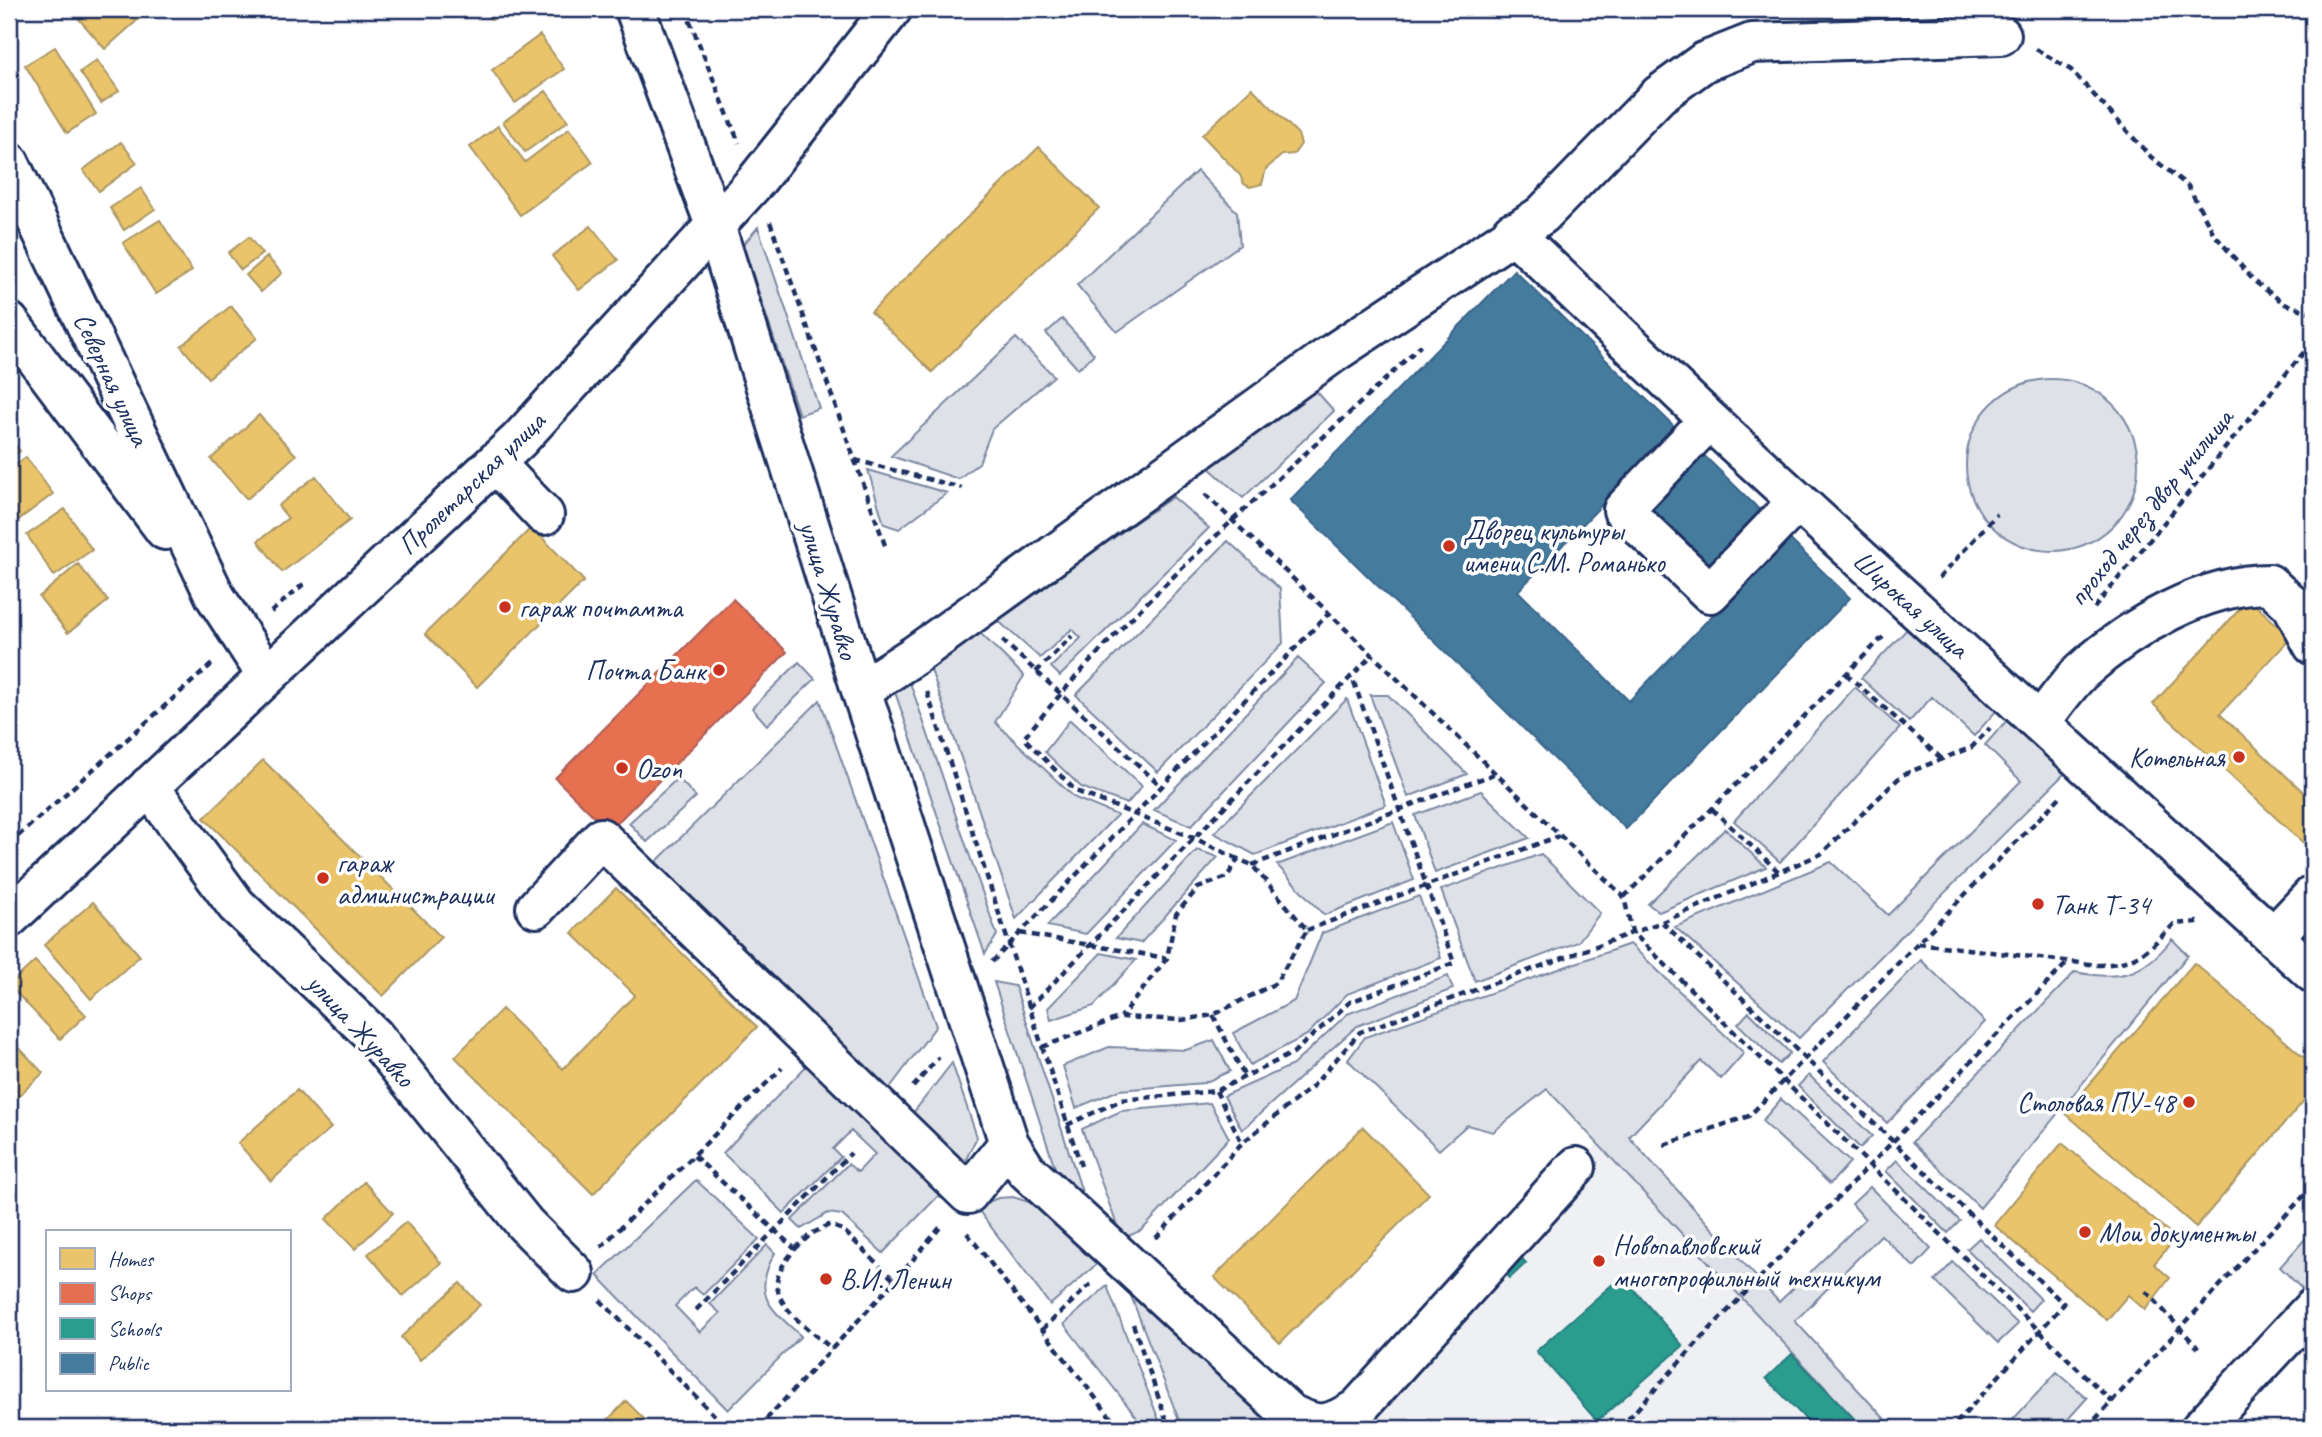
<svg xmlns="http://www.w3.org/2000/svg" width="2322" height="1437" viewBox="0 0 2322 1437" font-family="Caveat,sans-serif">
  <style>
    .built { fill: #eff0f4 }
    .green { fill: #dee1e7; stroke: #7c88a2; stroke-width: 2 }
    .homes { fill: #e9c46a; stroke: #ab9766; stroke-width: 2 }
    .shops { fill: #e76f51; stroke: #aa5c55; stroke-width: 2 }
    .schools { fill: #2a9d8f; stroke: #267c80; stroke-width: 2 }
    .public { fill: #457b9d; stroke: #38648a; stroke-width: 2; fill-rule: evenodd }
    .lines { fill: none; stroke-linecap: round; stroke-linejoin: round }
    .minor-casing { stroke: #1b2f5e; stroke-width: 44 }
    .path { stroke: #1b2f5e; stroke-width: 4.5; stroke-dasharray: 7 5; stroke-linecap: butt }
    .minor { stroke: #fff; stroke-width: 38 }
    .poi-dot { fill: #c8321e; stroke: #fff; stroke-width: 2.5 }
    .labels { text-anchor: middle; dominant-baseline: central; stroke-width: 7; stroke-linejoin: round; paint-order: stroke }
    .street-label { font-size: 28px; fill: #1b2f5e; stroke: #fff }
    .poi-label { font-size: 28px; fill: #1b2f5e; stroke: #fff; text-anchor: start }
  </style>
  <rect width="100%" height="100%" fill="#fff"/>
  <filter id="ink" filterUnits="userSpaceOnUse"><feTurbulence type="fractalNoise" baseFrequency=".0143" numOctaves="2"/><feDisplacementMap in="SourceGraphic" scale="14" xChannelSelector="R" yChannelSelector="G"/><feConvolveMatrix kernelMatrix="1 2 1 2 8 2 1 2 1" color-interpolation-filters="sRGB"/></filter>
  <g filter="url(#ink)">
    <path class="built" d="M1598 1144 1863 1428H1328L1576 1167Z"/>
    <path class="green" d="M1197 171 1237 212 1240 245 1117 332 1077 285Z
      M758 227 819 408 799 415 743 245Z
      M1062 319 1094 354 1078 369 1046 333Z
      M1016 338 1054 376 992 429 979 463 958 479 891 456Z
      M1966 465a86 86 0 1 1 172 0a86 86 0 1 1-172 0Z
      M1311 385 1334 411 1243 498 1209 468Z
      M868 470 947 493 899 529 884 524Z
      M1173 497 1209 528 1060 676 1051 667 1081 638 1072 629 1040 658 994 617Z
      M1228 541 1280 589 1283 643 1158 772 1076 695Z
      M971 624 1024 676 995 722 1075 798 1117 815 1016 919 927 658Z
      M1909 627 1996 692 1997 710 1974 736 1932 697 1909 722 1861 678Z
      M1298 658 1326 683 1191 826 1154 810Z
      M799 662 815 679 767 725 752 708Z
      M906 671 997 935 985 954 895 692Z
      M1855 687 1900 728 1780 862 1734 821Z
      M1370 695H1388L1467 774 1408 797Z
      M1347 699 1386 805 1255 855 1214 833Z
      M820 700 936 1026 889 1089 656 862Z
      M2008 719 2072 766 1799 1038 1675 927 1831 862 1888 915 2021 781 1985 745Z
      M1070 720 1142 786 1127 804 1081 787 1045 752Z
      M678 778 696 797 647 842 629 823Z
      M1481 791 1529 838 1435 873 1415 815Z
      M1393 822 1414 880 1324 915 1277 865Z
      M1142 824 1176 840 1086 934 1047 926Z
      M1725 829 1766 867 1659 912 1648 904Z
      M1197 850 1218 857 1141 943 1116 938Z
      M1541 854 1600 913 1578 942 1475 981 1441 890Z
      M1419 896 1441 958 1347 994 1307 1035 1250 1065 1233 1033 1294 1001 1322 933Z
      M2172 939 2188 955 1980 1208 1912 1142 2075 972C2119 981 2143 976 2172 939Z
      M1630 944 1744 1053 1721 1079 1701 1061 1629 1137 1779 1302 1865 1219 1852 1204 1870 1187 1931 1249 1914 1267 1881 1235 1795 1321 1893 1428H1863L1547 1089 1493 1132 1467 1125 1439 1150 1348 1060 1365 1037Z
      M1101 953 1136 960 1094 1006 1051 1020 1048 1008Z
      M1921 960 1985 1022 1887 1123 1823 1062Z
      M1448 976 1453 989 1357 1026 1242 1130 1224 1096 1293 1065 1347 1014Z
      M994 982 1015 986 1083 1195 1059 1180Z
      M1749 1012 1790 1053 1779 1064 1738 1024Z
      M1214 1040 1230 1071 1204 1083 1119 1090 1076 1108 1063 1066 1109 1047 1186 1050Z
      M812 1060 945 1189 883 1253 842 1215 828 1213 801 1229 792 1220 848 1164 858 1172 875 1154 851 1131 833 1149 841 1157 784 1213 723 1153Z
      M952 1063 977 1137 962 1167 910 1117Z
      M1809 1075 1872 1136 1860 1148 1798 1086Z
      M1781 1099 1850 1162 1830 1184 1762 1121Z
      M1210 1103 1229 1138 1142 1230 1122 1239 1082 1129 1121 1111Z
      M1897 1160 1960 1221 1948 1233 1886 1171Z
      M696 1180 759 1239 703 1295 694 1287 675 1306 700 1332 720 1313 710 1304 767 1245 775 1253C751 1295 770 1308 801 1336L728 1410 597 1275Z
      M1013 1197 1044 1207 1099 1262 1050 1305 976 1207 998 1198Z
      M2313 1230V1287L2307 1294 2280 1267Z
      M1979 1238 2041 1299 2030 1311 1967 1249Z
      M1953 1262 2018 1324 1998 1343 1935 1281Z
      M1124 1278 1285 1428H1182Z
      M1107 1286 1162 1428H1145L1064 1324Z
      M2057 1372 2087 1398 2060 1428H2005Z"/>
    <path class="homes" d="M87 9H150L105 49 79 19Z
      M480 9H502L492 20Z
      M540 35 564 69 515 103 492 70Z
      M55 47 96 114 67 133 25 65Z
      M97 60 119 91 101 103 80 72Z
      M1252 88 1298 134 1301 144 1294 154 1282 155 1266 169 1262 184 1250 187 1244 184 1240 175 1202 135Z
      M546 91 568 121 525 152 503 122Z
      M498 126 525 162 569 129 593 162 520 215 470 147Z
      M121 142 137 163 99 191 83 170Z
      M1039 147 1099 208 932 372 871 312Z
      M141 188 155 209 124 230 110 208Z
      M160 220 192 271 156 294 123 243Z
      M591 226 618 260 579 290 552 256Z
      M249 237 262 254 241 270 228 253Z
      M267 257 282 273 261 292 246 275Z
      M231 306 257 338 208 378 181 346Z
      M259 415 296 455 247 499 211 459Z
      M9 437 20 451 9 460Z
      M26 457 53 494 13 524 9 518V470Z
      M316 476 350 520 282 572 258 541 288 518 278 506Z
      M65 509 92 550 54 576 27 535Z
      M532 527 584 581 477 687 425 634Z
      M78 564 108 601 68 633 39 597Z
      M2249 599 2291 638 2220 714 2313 801V852L2153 704Z
      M263 760 441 937 383 996 204 818Z
      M616 888 757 1027 593 1194 455 1057 502 1009 563 1069 635 995 572 933Z
      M93 902 140 956 91 999 44 945Z
      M35 961 86 1015 60 1039 9 985Z
      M2194 963 2313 1065V1090L2196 1227 2065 1113Z
      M9 1037 43 1073 9 1105Z
      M297 1090 331 1128 271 1181 238 1143Z
      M1363 1127 1429 1194 1280 1343 1214 1277Z
      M2062 1143 2176 1238 2154 1264 2170 1278 2145 1310 2128 1295 2107 1320 1994 1225Z
      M364 1182 393 1213 355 1249 326 1219Z
      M406 1222 441 1263 403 1296 368 1254Z
      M460 1283 480 1305 420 1360 401 1337Z
      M626 1401 645 1420 636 1428H600Z"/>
    <path class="shops" d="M733 599 787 652 609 831 555 778Z"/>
    <path class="schools" d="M1516 1252 1526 1263 1510 1278 1500 1267Z
      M1622 1276 1683 1346 1597 1421 1536 1351Z
      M1792 1354 1863 1428H1814L1766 1378Z"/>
    <path class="public" d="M1514 270 1850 598 1626 829 1290 500ZM1623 483 1734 593 1629 701 1518 591Z"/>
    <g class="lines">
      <g class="minor-casing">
        <path id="minor" d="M635 9 715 225 861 690 1009 1143 1026 1170 1289 1413C1320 1429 1328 1426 1358 1408L1576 1167
          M9 162 215 596 267 676
          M1512 232 1709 420 2313 973
          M9 322 165 530
          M1709 420 1623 510 1710 593 1798 501
          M495 463 544 515
          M861 690 915 655 1332 354 1542 215 1659 95 1704 62 1752 43 2001 35
          M2041 721C2054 705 2067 685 2082 671 2131 627 2203 584 2269 584L2292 605 2313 645
          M149 786 236 905 374 1036 525 1224 574 1273
          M536 908 601 838 968 1194 1009 1143
          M9 918 519 440 756 181 892 9
          M2274 936 2313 895
          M2201 1428 2313 1308"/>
      </g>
      <path class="path" d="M685 9 739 143
        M2036 49 2071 70 2151 157 2188 186 2214 234 2254 281 2285 304 2313 313
        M770 222 886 548
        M855 460 962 488
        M1205 494 1624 897 1632 932 2112 1402
        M1939 578 1997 514
        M2094 608 2313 341
        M271 612 307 581
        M1002 640 1160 785
        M1036 672 1072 636
        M1846 674 1942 759
        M927 692 1081 1166
        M1712 809 1779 872
        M9 844 212 664
        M1238 859 1194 838 1076 791 1024 738C1141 592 1288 475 1421 345
        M1252 865 1494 774
        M1624 897 1885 635
        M1662 922 2064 1304 1952 1428
        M1307 930 1559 836
        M1020 933 1166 958
        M1918 943 2097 965C2137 964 2148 950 2174 924L2199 922
        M992 962 1330 612
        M1029 1008 1372 655
        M1213 1015 1245 1077
        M1042 1047 1121 1017 1182 1020 1213 1015 1276 983 1307 930 1252 865 1238 859 1227 877 1198 888 1176 914 1167 958 1121 1017
        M913 1087 939 1057
        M1216 1091 1242 1143
        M1067 1125 1121 1100 1216 1091 1293 1053 1350 1002 1454 963 1352 677
        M1664 1145 1749 1116 2062 795
        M694 1156 795 1249C788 1258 777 1271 777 1283 777 1310 814 1333 832 1349
        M967 1233 1119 1428
        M1156 1238 1242 1143 1313 1086 1360 1032 1662 922 1821 854 1902 775 1972 747 1990 728
        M601 1247 782 1068
        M795 1249 811 1234 829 1225 843 1230 895 1281
        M2146 1291 2198 1348
        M600 1300 727 1428
        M696 1310 851 1153
        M1133 1324 1169 1428
        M1042 1330 1093 1282
        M758 1428 895 1281 943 1224
        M1620 1428 1708 1331 2068 962
        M2087 1428 2313 1186"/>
      <use href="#minor" class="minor"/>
    </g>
  </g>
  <g class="poi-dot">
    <circle cx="1449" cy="546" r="7"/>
    <circle cx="505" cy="607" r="7"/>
    <circle cx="719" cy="670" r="7"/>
    <circle cx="2239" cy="757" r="7"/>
    <circle cx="622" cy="768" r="7"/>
    <circle cx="323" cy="878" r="7"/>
    <circle cx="2038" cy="904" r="7"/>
    <circle cx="2189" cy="1102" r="7"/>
    <circle cx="2085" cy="1232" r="7"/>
    <circle cx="1599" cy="1261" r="7"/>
    <circle cx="826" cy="1279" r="7"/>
  </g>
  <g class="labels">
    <g class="street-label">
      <text transform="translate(112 379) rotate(65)">Северная улица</text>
      <text transform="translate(471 483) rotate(-44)">Пролетарская улица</text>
      <text transform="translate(2150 507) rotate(-51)">проход через двор училища</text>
      <text transform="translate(829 590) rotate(73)">улица Журавко</text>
      <text transform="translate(1911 604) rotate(42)">Широкая улица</text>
      <text transform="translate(361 1030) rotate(47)">улица Журавко</text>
    </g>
    <g class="poi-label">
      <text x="1463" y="530">Дворец культуры<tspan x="1463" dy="32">имени С.М. Романько</tspan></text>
      <text x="519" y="607">гараж почтамта</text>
      <text x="705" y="670" text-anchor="end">Почта Банк</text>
      <text x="2225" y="757" text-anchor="end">Котельная</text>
      <text x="636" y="768">Ozon</text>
      <text x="337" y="862">гараж<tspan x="337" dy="32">администрации</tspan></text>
      <text x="2052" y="904">Танк Т-34</text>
      <text x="2175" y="1102" text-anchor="end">Столовая ПУ-48</text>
      <text x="2099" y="1232">Мои документы</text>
      <text x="1613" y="1245">Новопавловский<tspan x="1613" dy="32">многопрофильный техникум</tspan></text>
      <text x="840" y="1279">В.И. Ленин</text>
    </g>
  </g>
  <rect width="2322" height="1437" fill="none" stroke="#fff" stroke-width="35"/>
  <rect x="18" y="18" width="2287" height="1402" fill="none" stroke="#1b2f5e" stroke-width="2.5" filter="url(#ink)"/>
  <rect x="46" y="1230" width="245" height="161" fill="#ffffff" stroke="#a4acbf" stroke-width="2"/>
  <rect x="60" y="1248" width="35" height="21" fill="#e9c46a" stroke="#a4acbf" stroke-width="2"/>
  <text x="108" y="1266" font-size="21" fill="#1b2f5e">Homes</text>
  <rect x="60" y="1283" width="35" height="21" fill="#e76f51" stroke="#a4acbf" stroke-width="2"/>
  <text x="108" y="1300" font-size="21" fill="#1b2f5e">Shops</text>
  <rect x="60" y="1318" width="35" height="21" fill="#2a9d8f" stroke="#a4acbf" stroke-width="2"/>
  <text x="108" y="1336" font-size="21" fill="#1b2f5e">Schools</text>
  <rect x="60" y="1353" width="35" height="21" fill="#457b9d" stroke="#a4acbf" stroke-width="2"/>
  <text x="108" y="1370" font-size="21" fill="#1b2f5e">Public</text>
</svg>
